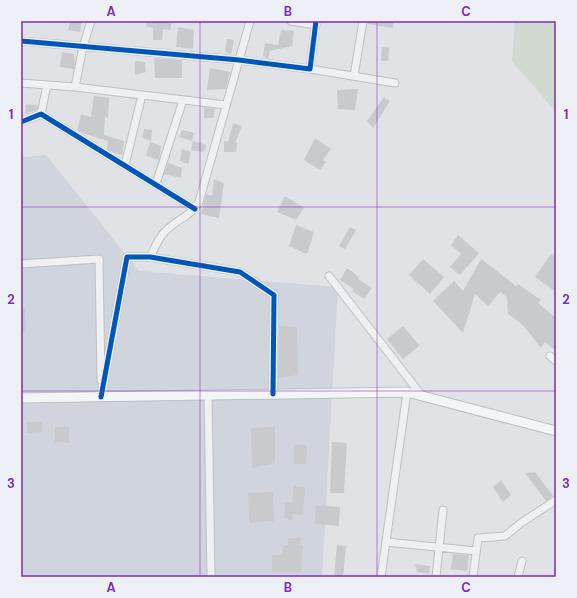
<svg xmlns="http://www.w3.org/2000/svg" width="577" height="598" viewBox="0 0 577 598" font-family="'DM Sans',sans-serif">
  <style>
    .built { fill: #d0d5dd }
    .green { fill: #d0dad0 }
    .building { fill: #c8cace }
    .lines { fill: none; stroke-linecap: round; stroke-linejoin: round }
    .minor-casing { stroke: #bec0c3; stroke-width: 9 }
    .major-casing { stroke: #bcbfc3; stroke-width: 11 }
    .minor { stroke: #eff0f2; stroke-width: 7 }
    .major { stroke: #f4f5f6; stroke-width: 9 }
    .cycleway-casing { stroke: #edf0f6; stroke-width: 8 }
    .cycleway { stroke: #0057b8; stroke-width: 5 }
    .grid { fill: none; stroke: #7b2cbf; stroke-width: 1; stroke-opacity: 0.55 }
    .neatline { fill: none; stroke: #7b2cbf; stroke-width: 1.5 }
    .grid-label { font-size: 13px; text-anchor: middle; font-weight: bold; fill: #7b2cbf }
  </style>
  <rect width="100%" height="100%" fill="#e0e2e5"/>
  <path class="built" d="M46 155 139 271 338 287 322 577H21V157Z"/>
  <path class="green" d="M515 21H556V112L512 61Z"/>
  <path class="building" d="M70 21H82L80 32 68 30Z
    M147 21H172L170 30 163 29 162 40H153V28L146 26Z
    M368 21H394L393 28 368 24Z
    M178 27 194 30 193 49 176 47Z
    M281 30 294 31 292 46 270 51 268 59 263 56 265 43 278 45Z
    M227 39 234 40 231 54 227 53 225 51Z
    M382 47 389 48 388 61H381Z
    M62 52 74 54 75 64 74 69 60 67Z
    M154 58 182 60V78H155Z
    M135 61 145 62 146 72 135 75Z
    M210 68 230 72 226 89 207 90Z
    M358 89 355 110 338 109 337 90Z
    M94 96 109 98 108 118 105 117 104 135 124 141 122 155 114 153 107 149 108 141 82 133 77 130 81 114 91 117Z
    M384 97 390 101 373 128 367 121Z
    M26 104 38 105 37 110 25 114Z
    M204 107 215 109 213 118H204Z
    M233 123 242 126 235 143H237L236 152H224V141L228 142Z
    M144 129 152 130 151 141 142 138Z
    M182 130 194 133 192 141 179 137Z
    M315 138 331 149 323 160 326 162 320 170 304 160Z
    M193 141 206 145 204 152 191 150Z
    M150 142 161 146 159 160 146 156Z
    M182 149 191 152 188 164 180 161Z
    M168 163 182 168 181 178 164 174Z
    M214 179 224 183 219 218 201 214 206 194 212 196Z
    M285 196 304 208 296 220 277 212Z
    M296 225 314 232 307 254 289 246Z
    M350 227 356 230 345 249 339 246Z
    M458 235 479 253 460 275 450 267 461 254 451 245Z
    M551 254 556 258V292L535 277Z
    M423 259 444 277 430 294 409 275Z
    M481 259 516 286 518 284 541 300 538 303 556 318V351L545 342 541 348 523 325 508 314 507 297 500 292 488 306 475 294 463 333 433 301 454 281 463 291Z
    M347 268 359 277 358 279 372 288 364 299 352 291 354 289 340 280Z
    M21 308H25L26 332 21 333Z
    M279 326 297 327 298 375 278 378Z
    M403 326 419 345 418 347 403 359 387 339Z
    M27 422H42V432L27 433Z
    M55 427H69V443L55 442Z
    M275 427V463L252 468 251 428Z
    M332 442 347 443 344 493H330Z
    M294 445H307L306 464H294Z
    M535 472 553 496 546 501 525 473Z
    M501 480 511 495 503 502 493 487Z
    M294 486 305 487 303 515 293 514 292 520 284 519 285 502 292 503Z
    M273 492 274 521 249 523 248 493Z
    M316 505 340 507 339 526 315 524Z
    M288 538H301L300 545H303L301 572H272V557L273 555H282L283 545H288Z
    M337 545 346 546 343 577H334Z
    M453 554 469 555 467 571 451 569Z
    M415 564 430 566 429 574 417 572Z"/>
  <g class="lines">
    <g class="minor-casing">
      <path id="minor" d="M291 21 316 25
        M21 41 239 60 310 69 316 21
        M310 69 395 83
        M354 76 363 21
        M21 83 75 87 83 47 91 21
        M75 87 226 105
        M41 114 47 85
        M21 122 41 114 195 209
        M125 165 142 95
        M156 184 183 100
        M150 257C154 250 157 241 162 235 172 221 191 217 199 202L250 21
        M21 264 99 259 101 380
        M329 276 422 396
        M550 356 556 361
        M208 395 211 577
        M101 397 127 257H150L240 272 274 295 273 394
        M386 542 476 551
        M381 577 407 392
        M436 577 443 510
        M473 577 478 538 505 536 521 523 556 500
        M518 577 522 561"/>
    </g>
    <g class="major-casing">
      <path id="major" d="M21 398 407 392 556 431"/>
    </g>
    <use href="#minor" class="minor"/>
    <use href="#major" class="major"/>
    <g class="cycleway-casing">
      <path id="cycleway" d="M21 41 239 60 310 69 316 21
        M21 122 41 114 195 209
        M101 397 127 257H150L240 272 274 295 273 394"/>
    </g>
    <use href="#cycleway" class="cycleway"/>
  </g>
  <path class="grid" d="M200 21V577M377 21V577M21 207H556M21 391H556"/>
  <rect width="577" height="598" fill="none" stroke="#edf0f6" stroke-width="44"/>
  <rect x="22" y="22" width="533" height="554" class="neatline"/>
  <g class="grid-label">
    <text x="111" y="16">A</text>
    <text x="288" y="16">B</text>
    <text x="466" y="16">C</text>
    <text x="11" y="119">1</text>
    <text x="566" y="119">1</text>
    <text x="11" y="304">2</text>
    <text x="566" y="304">2</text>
    <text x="11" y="488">3</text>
    <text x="566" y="488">3</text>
    <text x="111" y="592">A</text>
    <text x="288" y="592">B</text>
    <text x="466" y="592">C</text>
  </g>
</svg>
